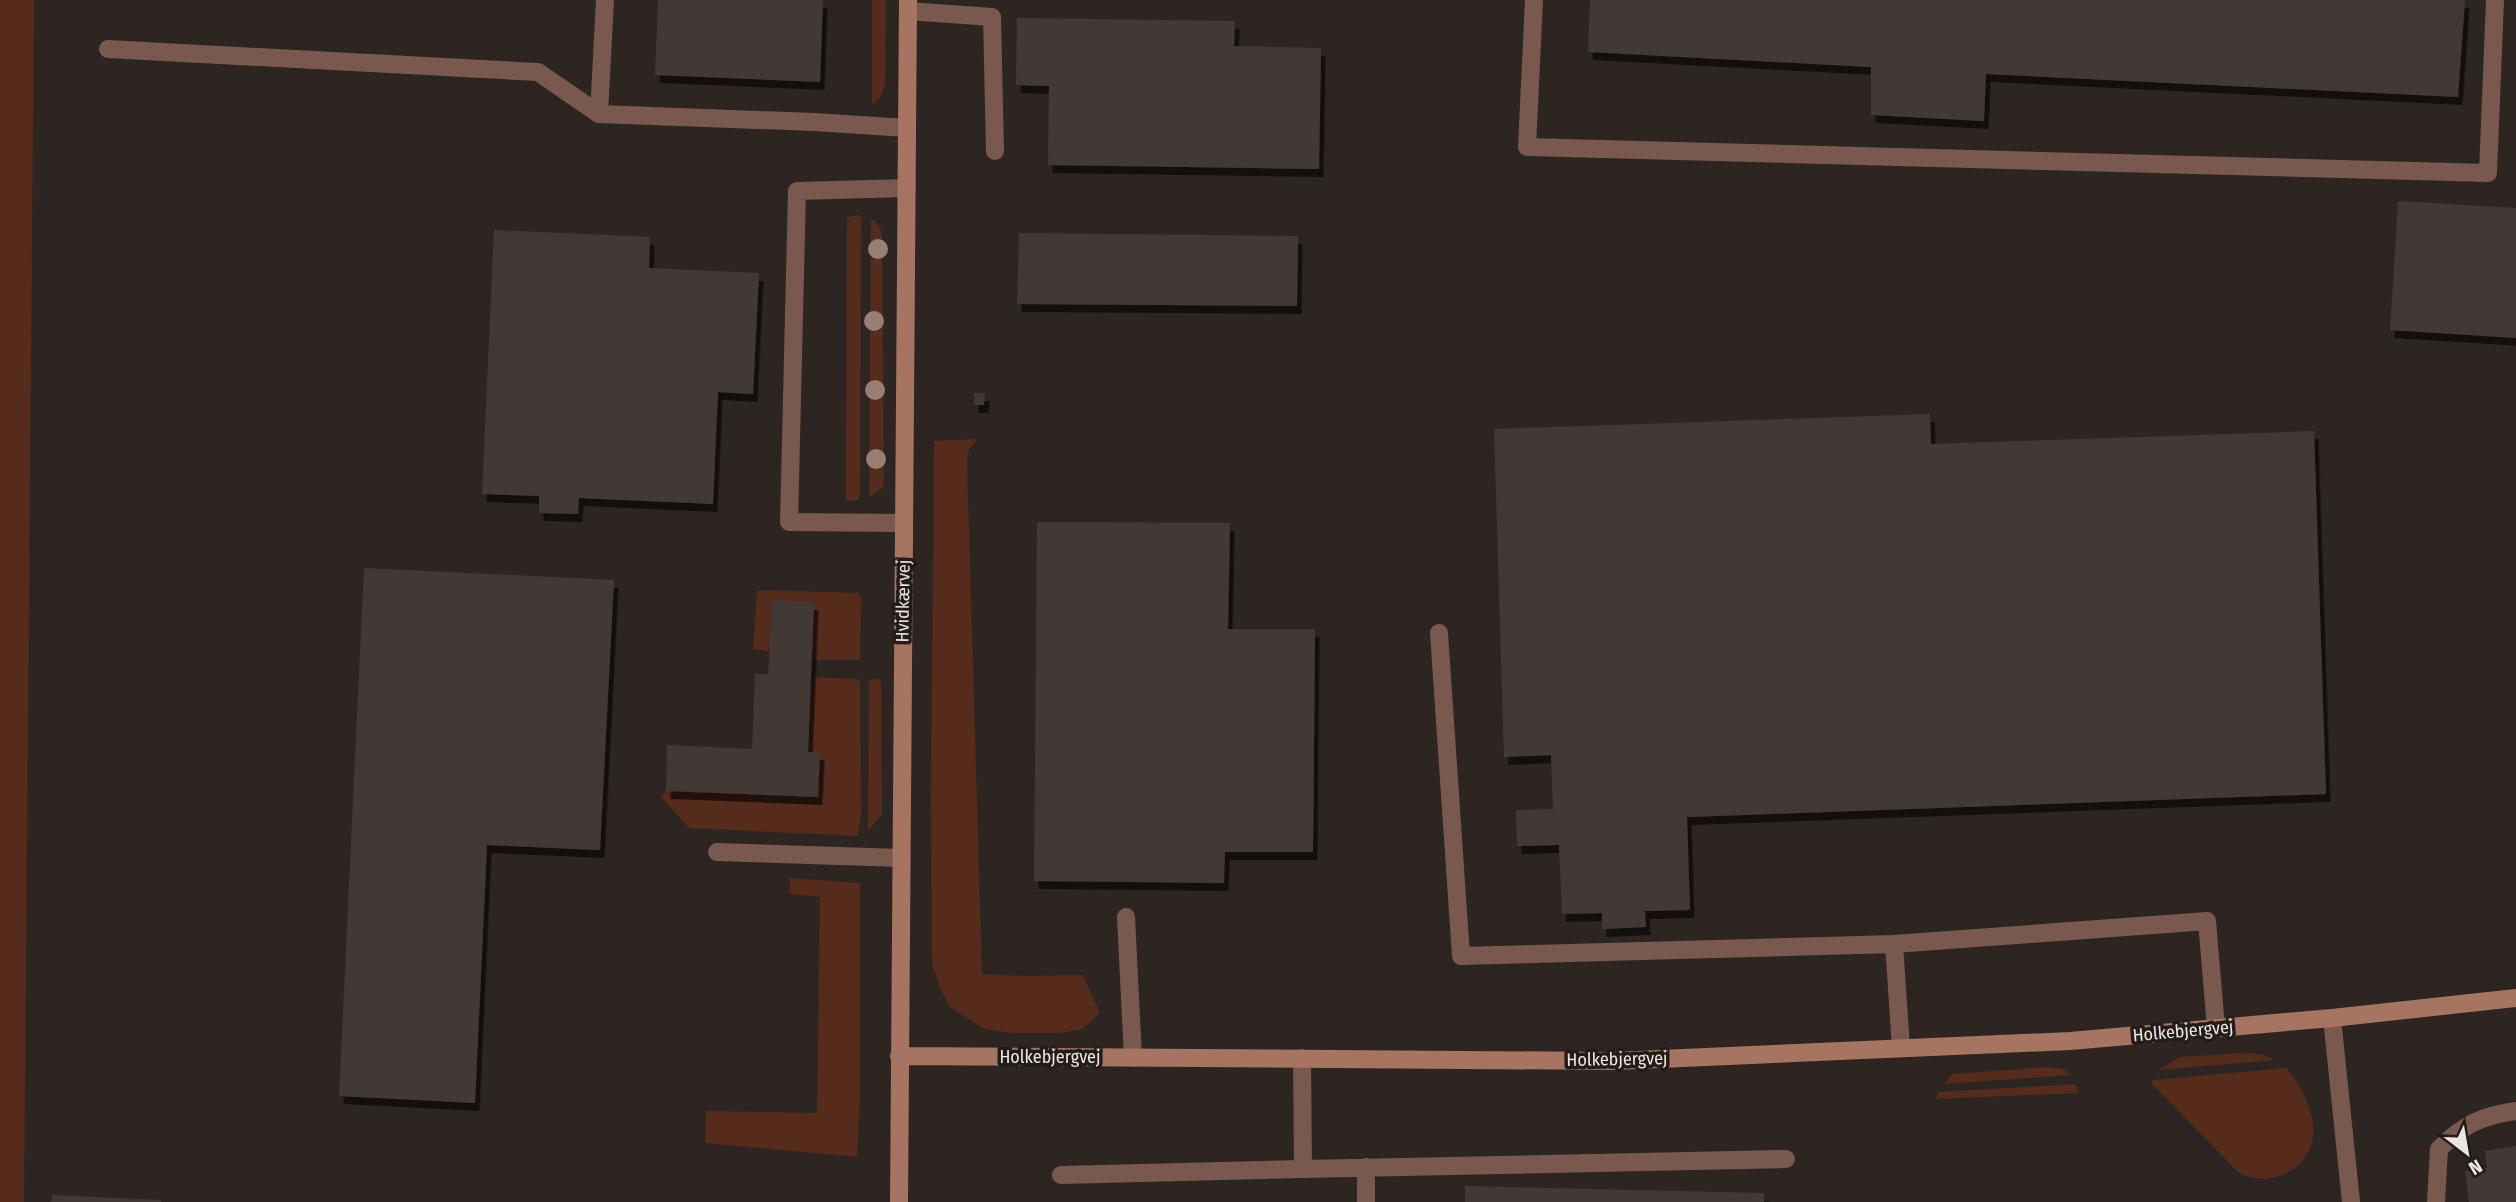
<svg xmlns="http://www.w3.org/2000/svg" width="2516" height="1202" viewBox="0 0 2516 1202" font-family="'Fira Sans Condensed',sans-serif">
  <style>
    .green { fill: #552b1c }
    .building { fill: #423936; filter: url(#shadow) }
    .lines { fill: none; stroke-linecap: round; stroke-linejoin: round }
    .lane { stroke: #79594d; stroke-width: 18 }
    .street { stroke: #79594d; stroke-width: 18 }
    .secondary { stroke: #a67461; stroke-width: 18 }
    .tree { fill: #997e74 }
    .labels { text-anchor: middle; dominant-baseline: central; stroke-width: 7; stroke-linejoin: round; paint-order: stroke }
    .street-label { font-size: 18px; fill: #ebe5e3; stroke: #241c19 }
  </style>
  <defs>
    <filter id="shadow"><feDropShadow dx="4.5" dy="8" stdDeviation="0" flood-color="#0009"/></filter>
  </defs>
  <rect width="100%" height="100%" fill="#2d2522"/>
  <path class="green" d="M0 0H34L24 1202H0Z
    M872 0H886L885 86 879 99 872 104Z
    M859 215 861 217 860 491 859 500 846 501 847 217Z
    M871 220H874L882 232 884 476 883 488 869 497Z
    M978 439 969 449 967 461 982 974 1025 976 1083 975 1100 1013 1082 1029 1061 1033H1011L984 1029 950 1007 941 990 932 964 931 798 934 441Z
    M759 590 859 593 861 598 860 660H811L813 602 772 601 770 651 753 649 757 593Z
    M811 677 858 679 860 682 861 814 858 836 689 828 661 797 666 791 818 797 819 752H808Z
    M877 679 881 682 882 815 868 831 869 680Z
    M790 878 860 883V1096L857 1157 705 1143 706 1111 817 1113 820 897 790 894Z
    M2244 1053 2261 1054 2275 1060 2159 1070 2179 1057Z
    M2048 1067 2064 1069 2071 1075 1944 1084 1952 1074Z
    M2286 1068C2301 1084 2316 1114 2313 1137 2309 1171 2266 1190 2238 1172L2152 1084V1080Z
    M2076 1084 2078 1093 1936 1099 1939 1092Z"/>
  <path class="building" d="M658 0H823L820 82 655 75Z
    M1590 0H2465L2458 97 1986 74 1984 121 1871 115V67L1588 52Z
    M1017 18 1235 21 1234 46 1321 48 1319 169 1048 165 1049 86 1016 85Z
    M2398 201 2516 208V338L2390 330Z
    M494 230 650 237 649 268 759 273 753 394 718 392 713 504 579 498 578 514 539 513V496L482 494Z
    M1019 233 1298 236 1297 306 1017 304Z
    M974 393H985L984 405H974Z
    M1930 414 1931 444 2314 431 2326 794 1687 817 1690 910 1645 911 1646 927 1602 929V913L1562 914 1559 845 1517 846 1516 810 1553 809 1551 755 1504 757 1494 429Z
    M1037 522 1230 523 1228 629H1315L1313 852H1225L1224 883 1034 881Z
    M364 568 614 580 600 850 487 845 475 1103 339 1096Z
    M772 600 814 602 808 752H820L818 797 666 791 667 745 752 749 755 674H768Z
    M2516 1146V1202H2469L2465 1171 2487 1168 2485 1151Z
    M1465 1186 1764 1193V1202H1465Z
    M52 1195 161 1200V1202H51Z"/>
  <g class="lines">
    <path class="lane" d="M1534 0 1527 147 2488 173 2495 0
      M908 11 992 17 995 151
      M108 49 538 72 599 114 814 122 907 128
      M599 114 605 0
      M904 523 789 522 797 191 907 188
      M1439 633 1461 956 1894 944
      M717 852 901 858
      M1126 917 1133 1058
      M1901 1048 1894 944 2207 921 2216 1028
      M1302 1058 1303 1169 1786 1159
      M1366 1167V1202
      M1061 1175 1303 1169
      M2436 1202 2439 1149C2464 1124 2481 1116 2516 1111"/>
    <path class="street" d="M2332 1018 2351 1202"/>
    <path class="secondary" d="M899 1056 1615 1061 2070 1041 2332 1018 2516 998
      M899 1202 908 0"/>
  </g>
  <g class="tree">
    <circle cx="878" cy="249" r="10"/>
    <circle cx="874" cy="321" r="10"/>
    <circle cx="875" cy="390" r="10"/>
    <circle cx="876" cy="459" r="10"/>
  </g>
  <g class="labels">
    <g class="street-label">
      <text transform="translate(903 601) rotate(-89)">Hvidkærvej</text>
      <text transform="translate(2183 1031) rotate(-5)">Holkebjergvej</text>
      <text x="1050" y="1057">Holkebjergvej</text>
      <text transform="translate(1617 1059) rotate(-1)">Holkebjergvej</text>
    </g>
  </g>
  <g transform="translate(2467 1153) rotate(149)" stroke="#241c19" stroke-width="5" paint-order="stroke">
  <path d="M0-5L12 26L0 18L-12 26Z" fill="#ebe5e3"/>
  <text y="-10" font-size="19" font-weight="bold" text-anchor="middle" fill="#ebe5e3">N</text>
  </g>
</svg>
